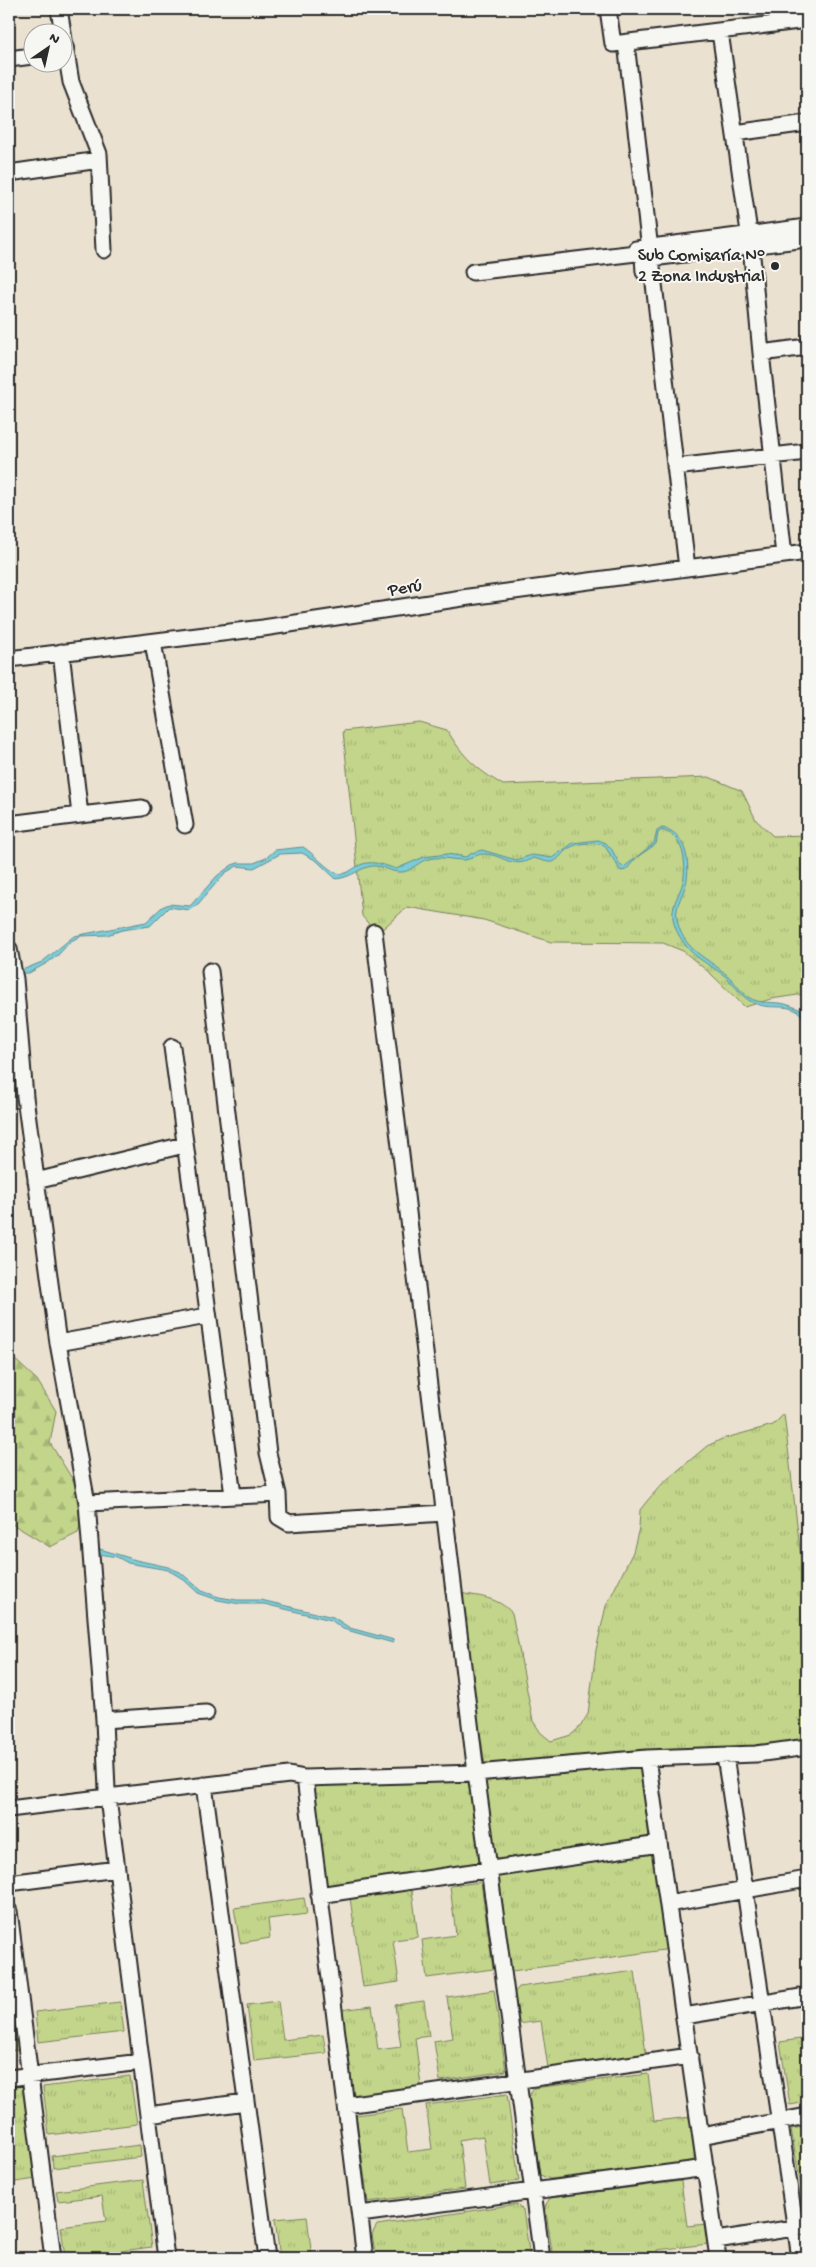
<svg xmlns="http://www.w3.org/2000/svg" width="816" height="2267" viewBox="0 0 816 2267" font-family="'Gochi Hand',sans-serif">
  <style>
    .grass { fill: url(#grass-tufts); stroke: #76805a }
    .forest { fill: url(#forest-firs); stroke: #76805a }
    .water { fill: #7cccd7; stroke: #5c8c92 }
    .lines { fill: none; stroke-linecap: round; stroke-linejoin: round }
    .minor-casing { stroke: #2b2b2b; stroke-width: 19 }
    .minor { stroke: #f6f6f2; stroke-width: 15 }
    .poi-dot { fill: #2b2b2b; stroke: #f6f6f2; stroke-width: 2 }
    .labels { text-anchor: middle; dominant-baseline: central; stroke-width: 4; stroke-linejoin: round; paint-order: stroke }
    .poi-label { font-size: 18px; fill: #2b2b2b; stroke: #f6f6f2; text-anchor: end }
    .street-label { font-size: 18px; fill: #2b2b2b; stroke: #f6f6f2 }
  </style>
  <defs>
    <pattern id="grass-tufts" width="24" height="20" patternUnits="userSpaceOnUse" patternTransform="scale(1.25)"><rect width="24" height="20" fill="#c2d58a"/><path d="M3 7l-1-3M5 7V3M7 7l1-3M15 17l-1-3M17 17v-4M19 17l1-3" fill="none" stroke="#a7b777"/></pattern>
    <pattern id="forest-firs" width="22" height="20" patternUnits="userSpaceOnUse" patternTransform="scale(1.25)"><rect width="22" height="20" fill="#c2d58a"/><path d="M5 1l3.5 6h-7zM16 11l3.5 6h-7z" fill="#a7b777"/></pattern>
  </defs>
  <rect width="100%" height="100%" fill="#ebe1d1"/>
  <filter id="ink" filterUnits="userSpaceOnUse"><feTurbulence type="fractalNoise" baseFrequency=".02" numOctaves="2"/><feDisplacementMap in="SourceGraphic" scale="10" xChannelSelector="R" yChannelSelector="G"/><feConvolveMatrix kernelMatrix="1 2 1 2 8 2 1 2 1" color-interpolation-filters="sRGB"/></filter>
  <g filter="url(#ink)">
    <path class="grass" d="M419 722 447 730C463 757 476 769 503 785L709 777 742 791 756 820 773 836 807 835V964L803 965 804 994 771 999 745 1007 711 974 683 951 663 943 551 942 484 920 407 907 377 934 362 916 343 731Z
      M784 1414 807 1608V1743L488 1767 485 1765 458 1593C478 1596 498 1597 512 1613L533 1721 541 1733 551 1741 571 1735 580 1727 588 1714 596 1650 606 1606 633 1552 639 1528 640 1510 647 1501 663 1483 707 1446 722 1439 773 1425Z
      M639 1766 641 1769 649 1836 645 1840 499 1859 495 1856 486 1783 489 1779Z
      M465 1781 470 1784 480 1860 476 1863 327 1887 324 1884 313 1791 318 1785Z
      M650 1853 654 1856 667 1947 664 1950 512 1971 509 1968 498 1878 501 1875Z
      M481 1882 493 1969 427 1978 422 1940 456 1935 450 1886Z
      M412 1890 418 1937 393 1940 399 1982 363 1987 350 1898Z
      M304 1898 307 1914 268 1919 270 1938 240 1943 234 1908Z
      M9 1971 19 2050 9 2051Z
      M635 1971 646 2054 548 2068 541 2021 518 2024 514 1993 519 1987Z
      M494 1990 506 2071 440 2081 434 2041 453 2038 447 1997Z
      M278 2001 283 2040 323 2035 326 2053 254 2061 247 2005Z
      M424 2001 429 2036 415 2038 421 2086 352 2096 340 2010 372 2006 378 2050 401 2047 395 2005Z
      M120 2002 124 2032 38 2042 35 2012Z
      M807 2038V2102L790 2105 780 2042Z
      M648 2074 654 2121 692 2117 697 2156 692 2162 550 2179 540 2175 529 2096 534 2088Z
      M130 2076 137 2124 49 2135 43 2087Z
      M24 2086 36 2179 9 2183V2088Z
      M507 2094 519 2181 490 2185 483 2136 459 2140 465 2189 368 2202 356 2115 402 2109 408 2152 432 2149 426 2105Z
      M807 2126V2216H806L791 2129Z
      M140 2145 141 2157 53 2168 52 2156Z
      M143 2180 152 2247 65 2258 61 2227 106 2221 102 2196 58 2201 56 2191Z
      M681 2181 687 2226 706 2224 708 2244 657 2250 658 2258H553L545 2206 550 2198Z
      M517 2204 523 2210 530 2258H376L372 2234 377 2225Z
      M307 2216 312 2258H280L275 2219Z"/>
    <path class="forest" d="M11 1356 37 1380 56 1411 50 1443 86 1501 78 1533 50 1547 9 1522V1357Z"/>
    <path class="water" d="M662 828C686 831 691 864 686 884 682 898 673 908 678 924 685 951 708 958 727 975 735 981 740 992 748 997 760 1005 773 1001 785 1004 793 1006 799 1010 807 1011V1014L803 1015 807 1026V1039C806 1031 806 1016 797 1011 785 1004 772 1009 760 1005 742 1001 737 986 725 976 712 966 696 959 686 946 680 938 674 928 673 918 671 905 680 894 683 882 687 863 684 836 662 830L658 833 656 844 637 857 626 870 621 871 604 845C592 842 575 842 565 851 561 855 558 860 553 862 547 863 539 859 533 858 511 871 503 853 482 854 475 855 470 860 464 860 450 860 439 855 425 860 418 863 409 872 402 872 391 873 383 865 372 866 359 868 353 877 336 879L317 861 302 853 280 854 254 868 237 866 225 873 198 904 189 910 169 907 150 926 122 930 107 935 81 936 71 941 58 955 47 963 29 973H22V970L42 962 74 936 146 922 162 907 169 904 190 906 217 876 232 865 238 863H254L266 858 275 850 303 847C312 852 330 872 337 873 346 876 352 869 358 866 371 859 384 865 396 869L424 857 447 854 466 857 472 853 482 850 516 860 532 855 552 858 573 843 598 840 606 843 612 850 620 865 624 867 654 843 657 831Z
      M100 1549 136 1560 168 1567 180 1572 202 1591 219 1597 237 1600H261L333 1617 350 1628 394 1640 393 1643 343 1629 331 1620 264 1604H240L218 1600 198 1593 183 1579 168 1570 128 1563 117 1557 99 1554Z"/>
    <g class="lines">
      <g class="minor-casing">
        <path id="minor" d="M59 9 71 82 99 154 104 250
          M608 9 613 44 807 20
          M720 32 751 246 761 353 784 555
          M626 43 687 568
          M9 59 32 56
          M735 133 807 123
          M9 173 99 160
          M643 256 652 258 807 239
          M473 272 636 253
          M644 272 643 256 636 253V249L807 227
          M761 353 807 347
          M675 467 807 452
          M153 642 185 825
          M9 659 263 628 469 597 807 552
          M80 815 142 808
          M9 824 80 815 61 652
          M374 932 476 1773 542 2258
          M9 949 15 979 25 1097 58 1343 87 1503 104 1720 107 1790 166 2258
          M210 971 268 1453 278 1494 279 1517 289 1523 444 1513
          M172 1047 233 1495
          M36 1181 184 1145
          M58 1343 207 1316
          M87 1503 278 1494
          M104 1720 206 1713
          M725 1756 800 2258
          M647 1758 718 2258
          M305 1778 365 2258
          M204 1785 267 2258
          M9 1809 289 1775 305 1778 476 1773 647 1758 756 1754 807 1747
          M9 1883 117 1869
          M319 1895 659 1844
          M668 1904 807 1879
          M9 1911 53 2258
          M684 2016 807 1996
          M9 2078 141 2062
          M346 2105 690 2056
          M148 2115 246 2102
          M701 2136 807 2116
          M360 2214 706 2168
          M716 2240 807 2226"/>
      </g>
      <use href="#minor" class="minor"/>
    </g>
  </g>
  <circle class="poi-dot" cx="775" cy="266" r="5"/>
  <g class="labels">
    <g class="poi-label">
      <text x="765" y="256">Sub Comisaría N°<tspan x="765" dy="21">2 Zona Industrial</tspan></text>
    </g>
    <g class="street-label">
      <text transform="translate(405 589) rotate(-9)">Perú</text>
    </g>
  </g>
  <rect width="816" height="2267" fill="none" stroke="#f6f6f2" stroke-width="30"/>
  <rect x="15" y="15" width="786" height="2237" fill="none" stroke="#2b2b2b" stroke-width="2" filter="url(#ink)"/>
  <g transform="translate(48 48) rotate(34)"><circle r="24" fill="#f6f6f2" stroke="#a5a5a2"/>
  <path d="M0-4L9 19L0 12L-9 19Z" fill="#2b2b2b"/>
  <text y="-8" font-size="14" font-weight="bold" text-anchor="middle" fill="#2b2b2b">N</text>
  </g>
</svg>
